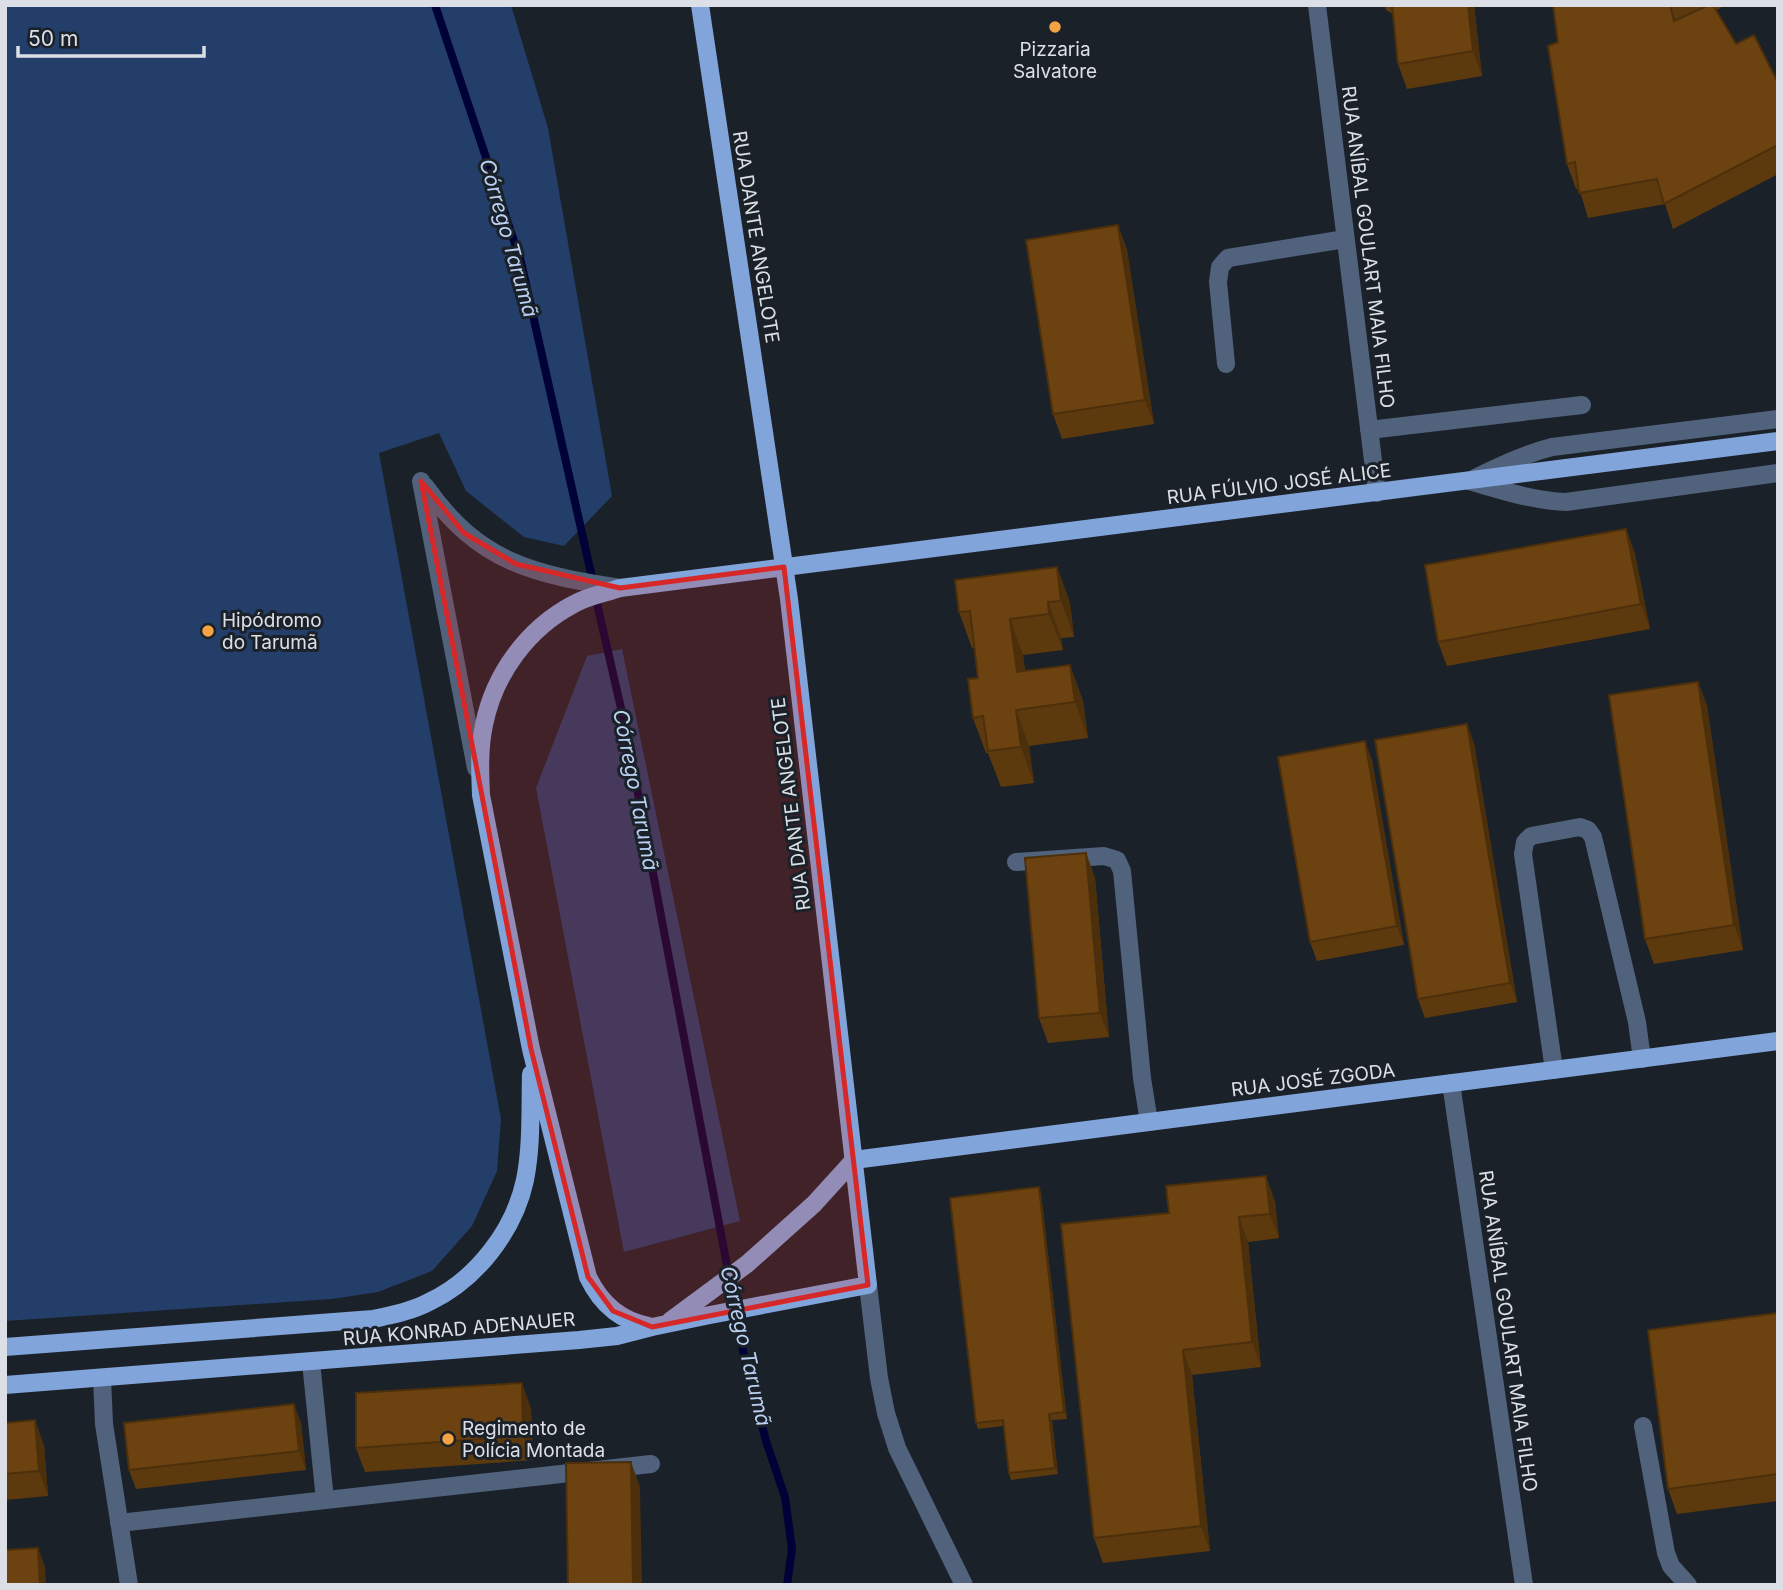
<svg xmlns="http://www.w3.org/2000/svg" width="1783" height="1590" viewBox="0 0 1783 1590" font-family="Inter,sans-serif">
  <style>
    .green { fill: #233e68 }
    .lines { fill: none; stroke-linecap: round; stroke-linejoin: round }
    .stream { stroke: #000136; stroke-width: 8 }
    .minor { stroke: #51627d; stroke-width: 18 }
    .major { stroke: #81a5db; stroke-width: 18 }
    .wall { fill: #5d3a0e }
    .shaded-wall { fill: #4c2f0b }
    .building { fill: #6c4310; stroke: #4c2f0b; stroke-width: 2 }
    .marked { fill: #d62828; fill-opacity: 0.2; stroke: #d62828; stroke-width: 5; stroke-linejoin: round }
    .poi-dot { fill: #f4a344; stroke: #1b2129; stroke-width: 2.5 }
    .labels { text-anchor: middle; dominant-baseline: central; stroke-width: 6; stroke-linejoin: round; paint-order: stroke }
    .poi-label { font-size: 19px; fill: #dce0e6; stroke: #1b2129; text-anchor: start }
    .street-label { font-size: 19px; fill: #dce0e6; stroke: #1b2129 }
    .water-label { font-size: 21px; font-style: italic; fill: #bad1f3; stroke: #1b2129 }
  </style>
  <rect width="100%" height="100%" fill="#1b2129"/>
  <path class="green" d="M5 5H511L548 128 612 496 564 546 524 537 466 491 439 433 379 453 501 1119 497 1171 472 1226 432 1271 378 1292 332 1299 5 1321Z
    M622 649 740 1221 624 1252 536 788 587 656Z"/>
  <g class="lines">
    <path class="stream" d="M435 5 521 262 593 582
      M595 595 626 730 745 1361 766 1441 785 1497 792 1549 787 1585"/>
    <path class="minor" d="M1317 5 1377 493
      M1226 364 1218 282 1220 267 1228 258 1345 239
      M1369 430 1582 405
      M1475 478C1500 466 1525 454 1552 447L1778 419
      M421 481 476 768
      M1469 481C1501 490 1533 501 1566 502L1778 473
      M425 486C479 563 533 574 620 588
      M1016 862 1104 856 1117 860 1122 871 1142 1078 1149 1122
      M1554 1070 1523 854 1525 842 1531 836 1580 827 1588 830 1593 837 1637 1022 1642 1059
      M1451 1083 1524 1585
      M868 1285 879 1378 886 1413 897 1448 964 1585
      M311 1362 325 1500
      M102 1378 104 1424 129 1585
      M1643 1426 1666 1553 1671 1566 1688 1585
      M119 1523 651 1464"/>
    <path class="major" d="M854 1160 1778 1041
      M670 1321 747 1264 814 1204 854 1160
      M649 1326C620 1321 601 1304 588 1277L531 1049 481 795C480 772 479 749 484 725 494 674 528 628 574 604 588 596 606 593 620 588L1778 441
      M5 1347 373 1319C392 1315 412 1311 429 1302 476 1280 514 1231 525 1180 532 1145 530 1109 531 1074
      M5 1385 579 1340 617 1336 652 1327 710 1315 868 1285 789 599 700 5"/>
  </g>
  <path class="wall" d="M1384 5H1474L1482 76 1407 89 1398 64 1393 14 1386 10Z
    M1553 5H1720L1721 8 1716 10 1736 44 1778 83V174L1673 229 1665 204 1588 218 1579 188 1576 189 1567 164 1558 42Z
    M1118 225 1127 250 1154 424 1062 439 1053 414Z
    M1626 529 1635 554 1650 629 1447 666 1438 642Z
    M1057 567 1070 603 1074 637 1061 638 1063 650 1023 655 1025 671 1070 665 1083 701 1088 738 1029 746 1034 783 1001 787 988 753H986L973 718 978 678 974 648H972L959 612Z
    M1698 682 1707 706 1743 950 1654 964 1645 939Z
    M1474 743 1517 1002 1425 1018 1418 999Z
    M1372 760 1404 945 1317 961 1310 942Z
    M1086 853 1095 878 1109 1037 1048 1043 1039 1018Z
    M1041 1193 1067 1419 1052 1420 1058 1474 1011 1480 1009 1473 1003 1426 978 1429 976 1423Z
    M1275 1201 1279 1238 1248 1242 1261 1367 1192 1375 1210 1551 1103 1563 1094 1538 1169 1213Z
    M1778 1313V1501L1677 1514 1668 1489Z
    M531 1408 533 1460 365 1472 356 1448Z
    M5 1423 44 1445 48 1496 5 1500Z
    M301 1423 306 1470 136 1489 129 1470Z"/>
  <path class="shaded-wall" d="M1468 5H1474L1482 76 1473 51Z
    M1118 225 1127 250 1154 424 1145 400Z
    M1626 529 1635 554 1650 629 1641 604Z
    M1057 567 1070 603 1074 637 1061 601Z
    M1048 602 1061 638 1063 650 1049 614Z
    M1010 619 1023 655 1030 708 1017 672Z
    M1070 665 1083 701 1088 738 1075 702Z
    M1698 682 1707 706 1743 950 1734 925Z
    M1016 710 1029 746 1034 783 1021 747Z
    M1467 724 1474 743 1517 1002 1510 983Z
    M1365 741 1372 760 1404 945 1397 926Z
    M1086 853 1095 878 1109 1037 1100 1013Z
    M1266 1176 1275 1201 1279 1238 1270 1214Z
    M1039 1187 1041 1193 1067 1419 1064 1412Z
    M1239 1217 1248 1242 1261 1367 1252 1342Z
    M1183 1350 1192 1375 1210 1551 1201 1526Z
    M522 1383 531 1408 533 1460 523 1436Z
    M294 1404 301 1423 306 1470 299 1451Z
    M1049 1414 1052 1420 1058 1474 1055 1468Z
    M35 1420 44 1445 48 1496 39 1471Z
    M631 1462 640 1487 642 1585H633Z
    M38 1548 45 1567 46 1585H40Z"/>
  <path class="building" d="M1392 5H1468L1473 51 1398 64Z
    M1553 5H1670L1674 21 1709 5H1713L1736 44 1754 35 1778 83V145L1664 204 1657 179 1579 193 1575 162 1567 164 1548 46 1558 42Z
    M1118 225 1145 400 1053 414 1026 240Z
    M1626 529 1641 604 1438 642 1425 565Z
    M1057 567 1061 601 1048 602 1049 614 1010 619 1017 672 1070 665 1075 702 1016 710 1021 747 988 751 983 716 973 718 968 679 978 678 970 611 959 612 955 580Z
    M1698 682 1734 925 1645 939 1609 695Z
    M1467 724 1510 983 1418 999 1375 740Z
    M1365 741 1397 926 1310 942 1278 757Z
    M1086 853 1100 1013 1039 1018 1025 858Z
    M1266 1176 1270 1214 1239 1217 1252 1342 1183 1350 1201 1526 1094 1538 1061 1224 1169 1213 1166 1186Z
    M1039 1187 1064 1412 1049 1414 1055 1468 1009 1473 1003 1420 976 1423 950 1198Z
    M1778 1313V1474L1668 1489 1648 1330Z
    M522 1383 523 1436 356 1448V1393Z
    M294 1404 299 1451 129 1470 124 1423Z
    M35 1420 39 1471 5 1474V1423Z
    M631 1462 633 1585H568L566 1463Z
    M38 1548 40 1585H5V1550Z"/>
  <path class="marked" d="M421 481 464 533 516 564 620 588 784 567 868 1285 652 1327 613 1311 588 1277 531 1049Z"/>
  <g class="poi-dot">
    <circle cx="1055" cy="27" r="7"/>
    <circle cx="208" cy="631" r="7"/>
    <circle cx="448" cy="1439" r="7"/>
  </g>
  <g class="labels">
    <g class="poi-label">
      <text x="1055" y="49" text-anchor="middle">Pizzaria<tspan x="1055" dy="22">Salvatore</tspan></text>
      <text x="222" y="620">Hipódromo<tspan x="222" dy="22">do Tarumã</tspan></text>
      <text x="462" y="1428">Regimento de<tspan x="462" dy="22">Polícia Montada</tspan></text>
    </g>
    <g class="street-label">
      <text transform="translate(756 237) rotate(81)">RUA DANTE ANGELOTE</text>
      <text transform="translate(1368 247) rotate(83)">RUA ANÍBAL GOULART MAIA FILHO</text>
      <text transform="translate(1279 484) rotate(-7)">RUA FÚLVIO JOSÉ ALICE</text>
      <text transform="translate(791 804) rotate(-97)">RUA DANTE ANGELOTE</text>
      <text transform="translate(1313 1080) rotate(-7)">RUA JOSÉ ZGODA</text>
      <text transform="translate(459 1329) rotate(-5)">RUA KONRAD ADENAUER</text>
      <text transform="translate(1508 1331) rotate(82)">RUA ANÍBAL GOULART MAIA FILHO</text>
    </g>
    <g class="water-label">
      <text transform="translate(509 238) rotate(74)">Córrego Tarumã</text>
      <text transform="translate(636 790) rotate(79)">Córrego Tarumã</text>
      <text transform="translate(746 1346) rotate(77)">Córrego Tarumã</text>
    </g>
  </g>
  <rect width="1783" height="1590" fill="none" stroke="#dce0e6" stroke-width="14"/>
  <path d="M18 46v10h186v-10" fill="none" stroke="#dce0e6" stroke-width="3.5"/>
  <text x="28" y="46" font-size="21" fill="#dce0e6" stroke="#1b2129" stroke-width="5" paint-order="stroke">50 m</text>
</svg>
